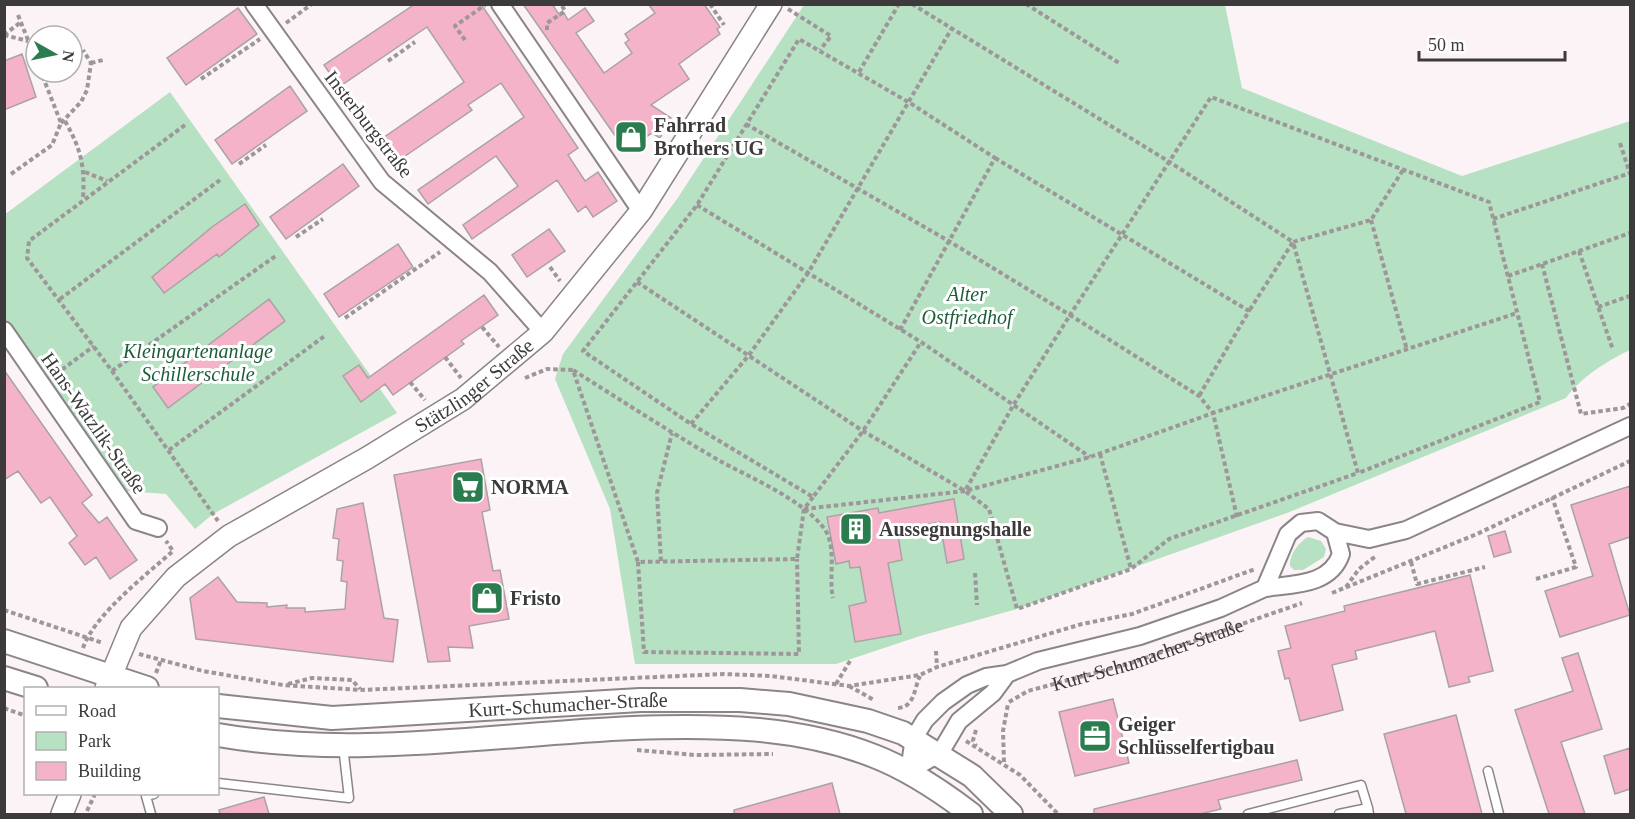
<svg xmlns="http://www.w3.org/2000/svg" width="1635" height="819" viewBox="0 0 1635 819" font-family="'Times New Roman',serif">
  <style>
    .green { fill: #b6e1c3 }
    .building { fill: #f5b3c9; stroke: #aaa2a4; stroke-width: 1.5 }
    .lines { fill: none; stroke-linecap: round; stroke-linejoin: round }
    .service-casing { stroke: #8c8587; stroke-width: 11 }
    .minor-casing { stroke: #8c8587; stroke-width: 20 }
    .tertiary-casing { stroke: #8c8587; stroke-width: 24 }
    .secondary-casing { stroke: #8c8587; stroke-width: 26 }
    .path { stroke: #9d9799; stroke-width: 4; stroke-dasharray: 4.5 3; stroke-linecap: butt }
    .service { stroke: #fff; stroke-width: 8 }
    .minor { stroke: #fff; stroke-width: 16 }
    .tertiary { stroke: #fff; stroke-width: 21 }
    .secondary { stroke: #fff; stroke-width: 22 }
    .labels { text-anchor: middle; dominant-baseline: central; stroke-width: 6; stroke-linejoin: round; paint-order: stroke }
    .street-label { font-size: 20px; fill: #3d3a3b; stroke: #fff }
    .poi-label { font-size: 20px; font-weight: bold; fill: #3d3a3b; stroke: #fff; text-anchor: start }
    .park-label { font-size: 20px; font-style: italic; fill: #1d5d39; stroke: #fff }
  </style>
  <rect width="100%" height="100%" fill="#fbf3f5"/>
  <path class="green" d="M804 5H1225L1242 88 1462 176 1630 121V350C1607 361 1581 377 1566 398L1287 513 1017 609 920 636 836 664H635L610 509 555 379 563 354 677 199Z
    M170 92 397 413 213 514 195 529 166 494 126 491 5 318 4 215Z
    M1308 537 1321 541 1326 549 1324 557 1303 570H1294L1290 566C1289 555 1299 542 1308 537Z"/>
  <path class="building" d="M415 4H481L578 148 568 155 585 181 598 172 617 201 593 217 586 206 578 212 557 180 472 239 463 225 518 186 496 156 428 204 418 190 524 117 501 83 468 105 472 110 395 163 380 140 464 82 427 27 339 87 324 65Z
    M523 4H552L560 16 564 13 568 20 585 8 594 21 576 33 604 73 632 53 625 43 629 40 625 34 655 13 648 4H704L720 27 717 29 720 34 679 64 689 79 651 105 671 118 660 138 652 133 625 150Z
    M238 8 257 34 186 85 167 58Z
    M22 54 36 97 4 110V61Z
    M290 86 307 111 232 164 215 140Z
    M343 164 359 186 286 239 270 217Z
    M245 204 259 225 219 257 217 254 164 293 152 277 212 227Z
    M549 229 565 251 527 277 512 255Z
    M398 244 413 267 339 317 324 294Z
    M484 295 498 315 461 341 464 344 393 395 385 384 361 402 343 376 359 365 368 378Z
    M269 299 285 321 168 408 153 387Z
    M4 370 92 495 82 503 99 523 107 517 137 560 110 579 96 557 85 565 69 543 77 536 50 497 41 503 18 471 4 480Z
    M481 459 490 510 482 512 493 571 500 570 509 619 469 626 473 648 448 647 450 661 428 662 394 475Z
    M1630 486V537L1609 544 1630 615 1560 637 1545 591 1593 576 1571 505Z
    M954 499 964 559 947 563 940 522 897 529 902 560 888 563 901 634 855 642 849 606 866 602 860 567 850 568 849 561 836 564 827 517 878 508 879 513Z
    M363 503 384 618 398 620 393 662 196 639 190 598 218 577 237 602 267 603V607L287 605 286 608H305V612L345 609 347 582 341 581 343 561 337 560 339 539 333 538 337 509Z
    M1505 531 1511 552 1494 557 1488 536Z
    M1470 575 1493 671 1468 677 1470 682 1449 687 1435 631 1355 651 1357 659 1332 665 1343 710 1300 721 1289 678 1285 679 1278 651 1291 648 1285 626 1345 611 1344 606Z
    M1578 653 1602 729 1561 742 1585 814H1549L1515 710 1573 691 1562 658Z
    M1113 699 1129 763 1075 776 1059 712Z
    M1456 715 1482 814H1406L1384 734Z
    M1630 748V789L1615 794 1604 756Z
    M1297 760 1302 780 1218 800 1221 809 1200 814H1094V809Z
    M832 783 840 814H734V810Z
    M264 797 269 814H220L219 810Z"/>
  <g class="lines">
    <g class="service-casing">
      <path id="service" d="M1488 771 1499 814
        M218 783 349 798 343 746
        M151 814 146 796 154 794
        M1248 814 1361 785 1368 808
        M1339 814 1368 808 1369 814"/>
    </g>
    <g class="minor-casing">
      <path id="minor" d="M254 4 382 182 490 272 543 332
        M500 4 641 211
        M4 330 136 521 158 528
        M1335 532 1341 554C1330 586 1293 584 1265 588L1288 534 1301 523 1318 521 1335 532 1369 539 1406 530 1630 426
        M909 771 914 738 925 720 943 702 967 685 986 677 1007 674 1038 661 1140 636 1221 608 1265 588
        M909 771 940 753 959 721 993 693 1007 674"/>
    </g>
    <g class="tertiary-casing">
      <g id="tertiary">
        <path id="s2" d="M106 688 131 628 176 577 229 536 367 458 463 399 543 332 641 211 771 4"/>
        <path d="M62 814 70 794"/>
      </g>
    </g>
    <g class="secondary-casing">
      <g id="secondary">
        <path d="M4 641 147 688"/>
        <path d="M4 678 36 688"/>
        <path id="s3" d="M218 706 332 718 640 700H740L789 704 868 721 903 733 972 776 1011 814"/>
        <path d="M218 735C355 759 495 734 633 728 714 725 798 726 874 756 910 770 941 791 971 814"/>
      </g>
    </g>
    <g class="path">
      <path d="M710 4 724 25"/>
      <path d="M912 4 1168 161 1293 242 1249 311"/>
      <path d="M1026 4 1119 63"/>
      <path d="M788 9 831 36 820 50"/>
      <path d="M18 15 36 60"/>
      <path d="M286 23 312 4"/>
      <path d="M547 30V23L565 11 561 4"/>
      <path d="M4 35 28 41"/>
      <path d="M4 35 21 22"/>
      <path d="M465 40 455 26 485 5"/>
      <path d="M388 61 415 42"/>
      <path d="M91 63 103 60"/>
      <path d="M859 72 899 4"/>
      <path d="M201 79 260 39"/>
      <path d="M65 121C81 149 85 166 83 198"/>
      <path d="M61 123 81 102 87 90 91 63 83 50"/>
      <path d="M746 124 947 240 1070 315 1211 97 1489 202 1540 402 1358 473 1293 242 1371 220 1403 170"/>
      <path d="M185 125 29 241 27 258 112 371 218 521"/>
      <path d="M1620 143 1630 174"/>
      <path d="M995 158 1249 311 1199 396"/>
      <path d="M239 164 266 145"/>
      <path d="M85 172 107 181"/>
      <path d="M11 174 52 145 61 123 41 72"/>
      <path d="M697 205 921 342 1090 457"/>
      <path d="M1493 219 1630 173"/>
      <path d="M1371 220 1407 350"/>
      <path d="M296 237 323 219"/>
      <path d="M1579 251 1613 350"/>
      <path d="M1542 264 1581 414 1623 408 1630 404"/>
      <path d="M550 267 560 281"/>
      <path d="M1508 276 1630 233"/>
      <path d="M637 282 863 431 965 491 989 509 1017 609 1131 569 1169 539 1358 473"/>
      <path d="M60 299 220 180"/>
      <path d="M1598 307 1630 296"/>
      <path d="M345 318 440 252"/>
      <path d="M482 327 499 347"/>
      <path d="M900 330 995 158 910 103 799 39 697 205 583 351 691 424 813 497 863 431 921 342"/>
      <path d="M445 357 461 378"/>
      <path d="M112 371 277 255"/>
      <path d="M56 374 94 346"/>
      <path d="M525 378 547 369 573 370"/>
      <path d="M410 382 425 400"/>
      <path d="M691 424 749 355 808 273 952 28"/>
      <path d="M169 450 326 335"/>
      <path d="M1100 454 1131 569"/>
      <path d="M813 497 804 509 797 559 638 562 573 370C622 401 670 432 720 461 751 478 801 499 823 527 838 545 828 577 833 598"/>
      <path d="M804 509 965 491 1090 457 1213 413 1199 396 1070 315 1014 404 965 491"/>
      <path d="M1237 517 1213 413 1517 313"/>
      <path d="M661 561 657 493 672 433"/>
      <path d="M638 562 644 652 799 654 797 559"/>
      <path d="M1411 562 1417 584 1485 567"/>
      <path d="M975 573 977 605"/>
      <path d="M1536 579 1576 567 1552 497"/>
      <path d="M1346 587 1359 569 1376 556"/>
      <path d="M1332 593 1477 534 1630 461"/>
      <path d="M4 610 103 643"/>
      <path d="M83 648C94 615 146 575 173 551L166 541"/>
      <path d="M936 651 937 667"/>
      <path d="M139 654 203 671 283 685 360 690 724 674 771 676 849 686 920 675 937 667 1082 624 1132 614 1255 569"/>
      <path d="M156 673 161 660"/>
      <path d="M288 684 312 678 352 680 360 689"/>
      <path d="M836 684 850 661"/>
      <path d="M849 686 874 700"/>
      <path id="s1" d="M1009 702 1028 691 1128 664 1302 603"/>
      <path d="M4 708 26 716"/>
      <path d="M898 708C915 707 914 688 920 676"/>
      <path d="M976 730 973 740 976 746"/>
      <path d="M966 741 1020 775 1058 814"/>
      <path d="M637 750 695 755 773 754"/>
      <path d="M1004 762 1003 731 1008 704"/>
      <path d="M87 811 95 794"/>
    </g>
    <use href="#service" class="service"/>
    <use href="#minor" class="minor"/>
    <use href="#tertiary" class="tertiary"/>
    <use href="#secondary" class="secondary"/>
  </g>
  <defs>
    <g id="shop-square" transform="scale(1.725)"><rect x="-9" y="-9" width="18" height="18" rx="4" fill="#2b7d4f" stroke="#fff"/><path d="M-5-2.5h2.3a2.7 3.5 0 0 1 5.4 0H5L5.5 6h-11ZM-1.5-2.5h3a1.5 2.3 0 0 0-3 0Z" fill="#fff"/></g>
    <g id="supermarket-square" transform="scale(1.725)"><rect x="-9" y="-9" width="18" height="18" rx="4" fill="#2b7d4f" stroke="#fff"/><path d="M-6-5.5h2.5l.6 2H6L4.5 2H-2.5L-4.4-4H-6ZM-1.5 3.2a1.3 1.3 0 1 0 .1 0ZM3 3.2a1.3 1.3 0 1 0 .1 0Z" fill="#fff"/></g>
    <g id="building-square" transform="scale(1.725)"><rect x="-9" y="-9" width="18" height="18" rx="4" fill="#2b7d4f" stroke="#fff"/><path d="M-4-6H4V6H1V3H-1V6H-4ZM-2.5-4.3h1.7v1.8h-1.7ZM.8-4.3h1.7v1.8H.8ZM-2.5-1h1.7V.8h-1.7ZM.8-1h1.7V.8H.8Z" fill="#fff"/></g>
    <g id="office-square" transform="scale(1.725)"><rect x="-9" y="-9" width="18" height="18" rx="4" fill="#2b7d4f" stroke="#fff"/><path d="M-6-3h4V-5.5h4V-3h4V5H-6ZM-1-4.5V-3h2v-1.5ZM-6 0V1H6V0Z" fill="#fff"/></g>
  </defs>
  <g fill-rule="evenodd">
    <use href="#shop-square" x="631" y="137"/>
    <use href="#supermarket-square" x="468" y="487"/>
    <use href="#building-square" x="856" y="529"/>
    <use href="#shop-square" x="487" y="598"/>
    <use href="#office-square" x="1095" y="736"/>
  </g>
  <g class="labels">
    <g class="street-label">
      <text transform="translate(369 124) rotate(52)">Insterburgstraße</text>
      <text stroke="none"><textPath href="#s2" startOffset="488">Stätzlinger Straße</textPath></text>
      <text transform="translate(94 423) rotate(55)">Hans-Watzlik-Straße</text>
      <text stroke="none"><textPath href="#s1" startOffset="147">Kurt-Schumacher-Straße</textPath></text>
      <text stroke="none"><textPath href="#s3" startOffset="351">Kurt-Schumacher-Straße</textPath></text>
    </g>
    <g class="poi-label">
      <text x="654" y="125">Fahrrad<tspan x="654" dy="23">Brothers UG</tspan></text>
      <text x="491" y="487">NORMA</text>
      <text x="879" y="529">Aussegnungshalle</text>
      <text x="510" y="598">Fristo</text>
      <text x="1118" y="724">Geiger<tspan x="1118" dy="23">Schlüsselfertigbau</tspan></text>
    </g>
    <g class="park-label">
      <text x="967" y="294">Alter<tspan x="967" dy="23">Ostfriedhof</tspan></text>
      <text x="198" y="351">Kleingartenanlage<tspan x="198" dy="23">Schillerschule</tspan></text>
    </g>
  </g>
  <rect width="1635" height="819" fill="none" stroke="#3d3a3b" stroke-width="12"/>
  <rect x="24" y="687" width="195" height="108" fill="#ffffff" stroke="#b1b0b1" stroke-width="1.5"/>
  <rect x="36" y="706" width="30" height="9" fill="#ffffff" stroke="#b1b0b1" stroke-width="1.5"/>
  <text x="78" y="717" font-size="18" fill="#3d3a3b">Road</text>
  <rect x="36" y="732" width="30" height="18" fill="#b6e1c3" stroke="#b1b0b1" stroke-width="1.5"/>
  <text x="78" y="747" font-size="18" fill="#3d3a3b">Park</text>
  <rect x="36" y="762" width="30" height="18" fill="#f5b3c9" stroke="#b1b0b1" stroke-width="1.5"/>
  <text x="78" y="777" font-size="18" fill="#3d3a3b">Building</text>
  <g transform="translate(54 54) rotate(99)"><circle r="28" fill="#ffffff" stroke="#b1b0b1" stroke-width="1.5"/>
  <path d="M0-4.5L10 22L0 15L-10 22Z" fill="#2b7d4f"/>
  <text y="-9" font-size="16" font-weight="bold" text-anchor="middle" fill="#3d3a3b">N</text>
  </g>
  <path d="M1419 51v9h146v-9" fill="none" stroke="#3d3a3b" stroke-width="3"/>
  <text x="1428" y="51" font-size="18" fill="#3d3a3b" stroke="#ffffff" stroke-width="4.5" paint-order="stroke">50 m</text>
</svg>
